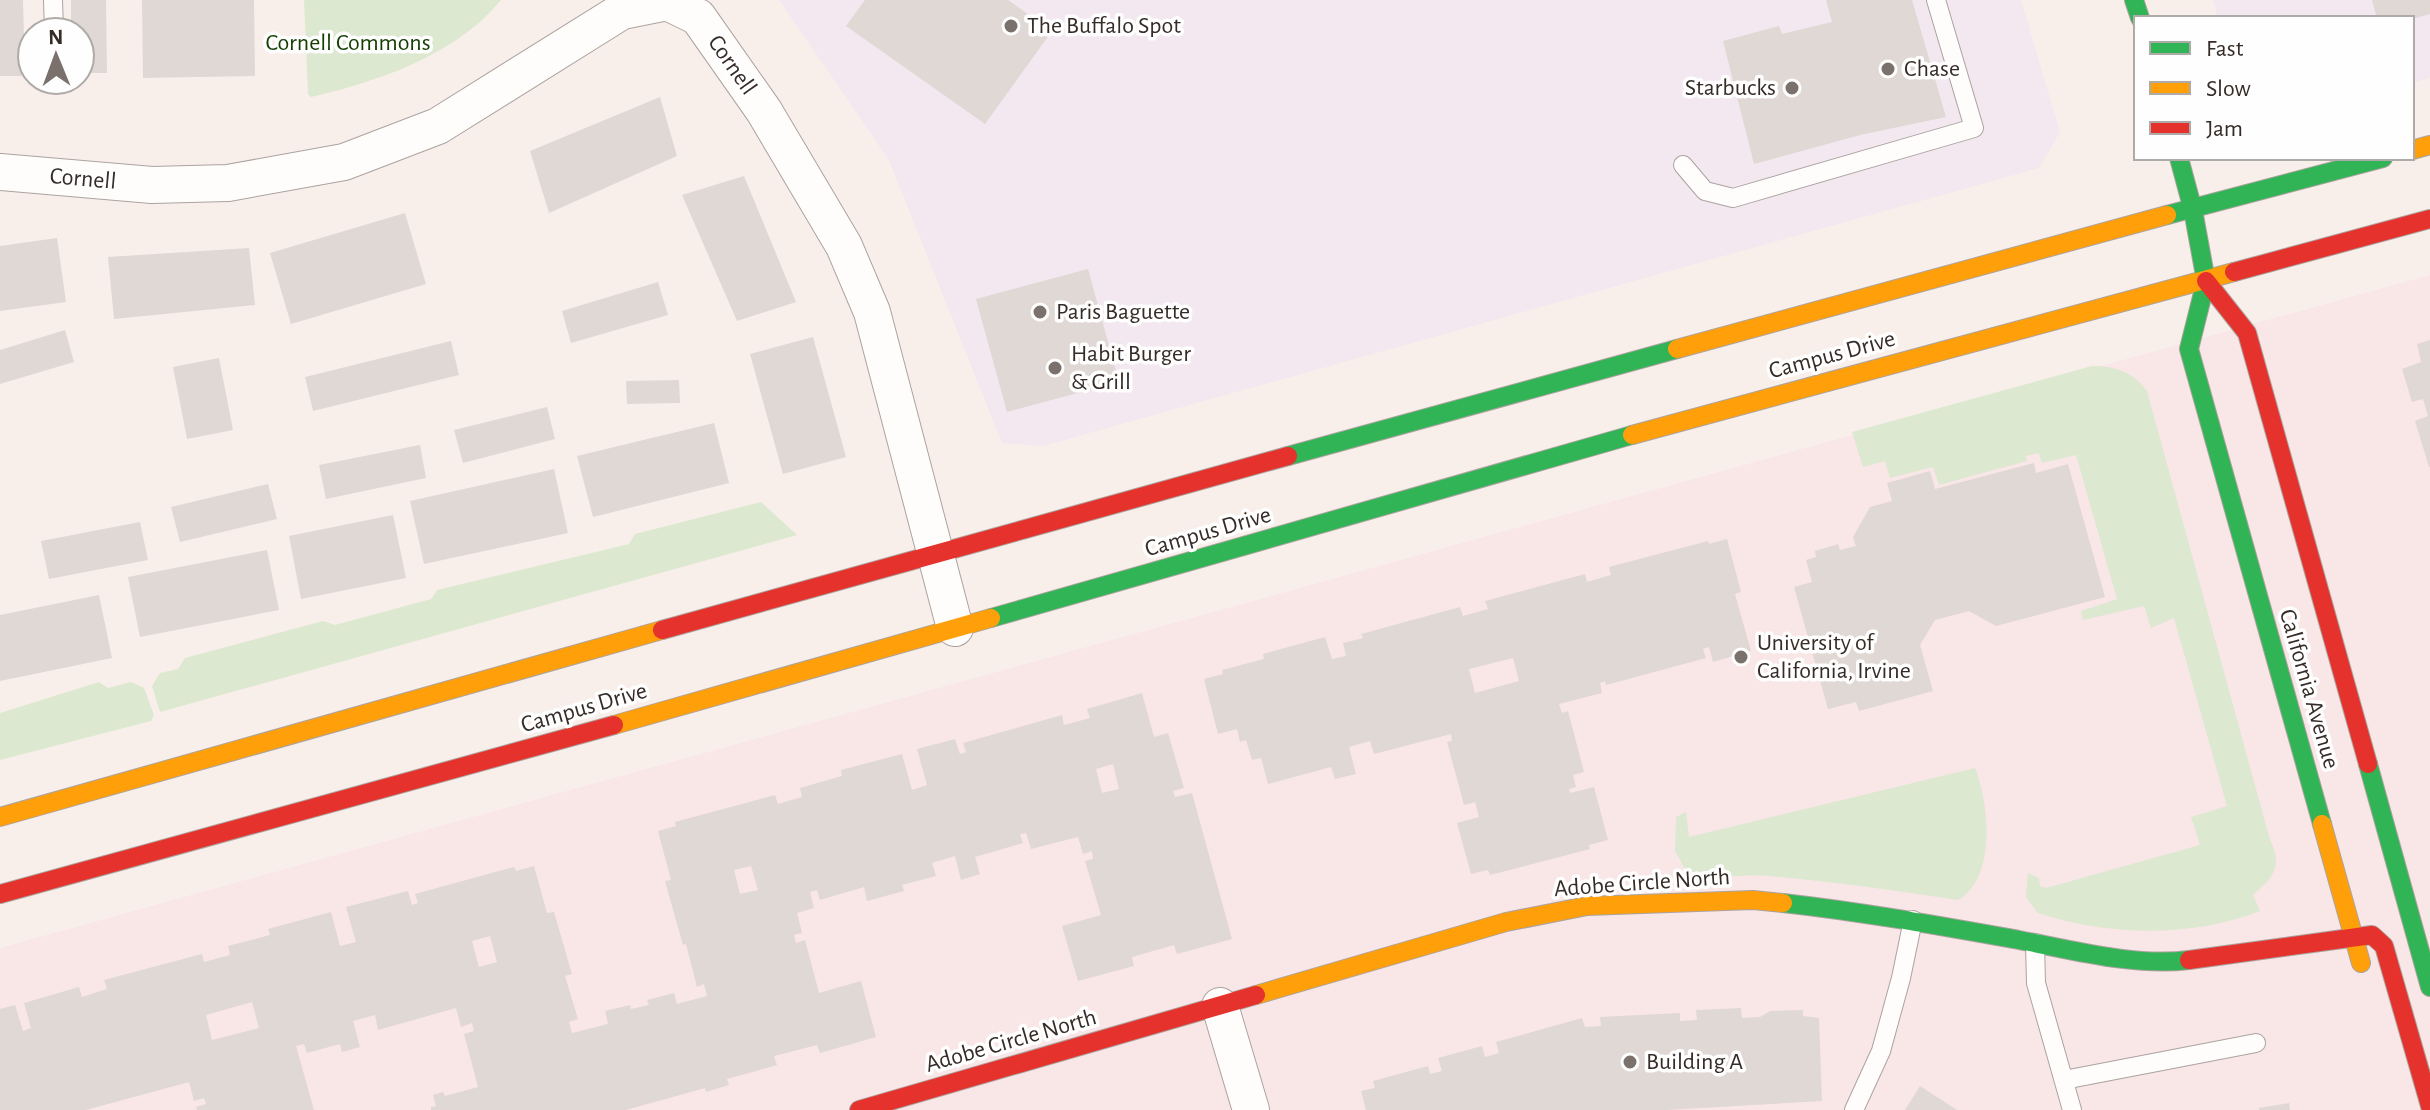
<svg xmlns="http://www.w3.org/2000/svg" width="2430" height="1110" viewBox="0 0 2430 1110" font-family="'Alegreya Sans',sans-serif">
  <style>
    .commercial { fill: #f3e7f0 }
    .education { fill: #f9e6e7 }
    .green { fill: #dce8d0 }
    .building { fill: #e0d8d4; fill-rule: evenodd }
    .lines { fill: none; stroke-linecap: round; stroke-linejoin: round }
    .lane-casing { stroke: #aba39f; stroke-width: 20 }
    .street-casing { stroke: #aba39f; stroke-width: 38 }
    .fast-casing { stroke: #aba39f; stroke-width: 20 }
    .slow-casing { stroke: #aba39f; stroke-width: 20 }
    .jam-casing { stroke: #aba39f; stroke-width: 20 }
    .lane { stroke: #fefdfc; stroke-width: 18 }
    .street { stroke: #fefdfc; stroke-width: 36 }
    .fast { stroke: #30b455; stroke-width: 18 }
    .slow { stroke: #ff9f0a; stroke-width: 18 }
    .jam { stroke: #e5322d; stroke-width: 18 }
    .poi-dot { fill: #7a706c; stroke: #fefefe; stroke-width: 3 }
    .labels { text-anchor: middle; dominant-baseline: central; stroke-width: 7; stroke-linejoin: round; paint-order: stroke }
    .poi-label { font-size: 24px; fill: #352c28; stroke: #fefefe; text-anchor: start }
    .park-label { font-size: 24px; fill: #143d00; stroke: #fefefe }
    .street-label { font-size: 24px; fill: #352c28; stroke: #fefefe }
  </style>
  <rect width="100%" height="100%" fill="#f9efea"/>
  <path class="commercial" d="M779 0H2021L2060 132 2039 168 1043 446 1002 443 889 160Z
    M2213 0H2430V78L2412 83V18H2218Z"/>
  <path class="education" d="M2430 275V1110H0V948Z"/>
  <path class="green" d="M304 0H501C493 9 484 19 475 26 429 64 367 84 311 97L308 94Z
    M2092 366C2116 366 2133 372 2147 391L2270 840C2283 866 2274 877 2253 895L2260 911C2191 938 2108 936 2038 913L2026 897 2028 873 2039 878 2040 886 2046 888 2200 845 2191 817 2227 806 2174 618 2151 628 2144 606 2083 620 2081 611 2117 599 2076 455 2042 463 2039 453 2026 456 2027 461 1939 485 1933 467 1890 478 1885 461 1863 467 1852 432Z
    M761 502 797 535 160 712 152 686 160 673 178 669 185 658 323 621 335 625 431 599 437 590 629 544 635 534Z
    M99 682 108 688 131 682 144 688 154 715 151 721 0 760V713Z
    M1975 768C1989 803 1997 878 1958 900 1895 890 1833 882 1770 876 1742 874 1710 881 1685 869L1675 851 1676 817 1686 812 1689 837Z"/>
  <path class="building" d="M0 0H23L25 76H0Z
    M71 0H106L107 73H80V32H71Z
    M142 0H254L255 76 143 78Z
    M865 0H1008L1052 31 985 124 846 26Z
    M1826 0H1912L1946 117 1860 135 1754 164 1723 41 1779 26 1782 34 1832 22Z
    M2372 0H2430V14L2412 19 2377 18Z
    M660 97 677 156 549 213 530 151Z
    M744 176 796 302 737 321 682 195Z
    M405 213 426 284 291 324 270 253Z
    M57 238 66 302 0 311V246Z
    M249 248 255 305 114 319 108 257Z
    M1088 269 1119 382 1007 412 976 299Z
    M658 282 668 315 571 343 562 311Z
    M65 330 74 362 0 384V350Z
    M813 337 846 457 783 474 750 354Z
    M2430 340V467H2429L2415 421 2428 416 2423 399 2412 402 2402 369 2421 362 2417 344Z
    M451 341 459 375 313 411 305 377Z
    M219 358 233 430 187 439 173 367Z
    M679 380 680 403 627 404 626 381Z
    M547 407 555 439 463 463 454 430Z
    M714 423 729 483 593 517 577 456Z
    M420 445 426 478 326 499 319 465Z
    M2034 463 2036 473 2068 464 2105 597 1996 626 1969 611 1935 620 1920 645 1933 691 1859 711 1856 702 1828 709 1794 587 1812 582 1806 560 1816 557 1815 551 1838 544 1840 550 1856 546 1853 537 1870 507 1892 501 1887 483 1930 471 1935 489Z
    M554 469 568 533 424 564 410 501Z
    M268 484 277 519 180 542 171 507Z
    M393 515 406 578 301 599 289 536Z
    M140 522 148 560 49 579 41 541Z
    M1727 539 1741 592 1735 594 1751 651 1713 662 1709 647 1703 649 1706 658 1606 685 1605 681 1600 683 1602 693 1559 704 1562 713 1568 711 1584 772 1573 775 1576 787 1569 789 1570 793 1594 787 1608 840 1589 845 1590 849 1490 875 1488 870 1471 874 1457 823 1479 817 1475 802 1464 805 1447 742 1452 741 1451 734 1374 754 1370 741 1349 747 1356 774 1335 779 1331 767 1268 784 1261 758 1252 760 1246 740 1240 742 1237 729 1218 734 1204 679 1223 674 1222 670 1264 659 1263 654 1325 637 1332 659 1346 656 1343 643 1363 638 1361 634 1460 607 1463 616 1488 609 1485 601 1585 574 1587 582 1611 575 1609 567 1708 541 1709 544ZM1513 658 1519 681 1475 693 1469 669Z
    M267 550 279 610 140 637 128 577Z
    M99 595 112 658 0 681V615Z
    M1142 693 1154 737 1168 733 1184 788 1173 791 1175 797 1192 793 1232 939 1177 954 1174 945 1132 957 1134 966 1078 981 1062 926 1101 915 1085 861 1093 859 1092 851 1083 854 1078 837 1031 849 1026 833 1020 834 1023 843 975 857 980 874 961 880 955 856 932 863 936 876 902 885 904 891 867 901 864 887 820 900 817 890 810 892 814 908 797 913 802 933 794 935 796 943 805 940 819 993 861 981 876 1037 820 1053 817 1045 774 1056 777 1065 727 1079 729 1085 706 1092 705 1088 626 1110H431V1107L436 1106 433 1095 443 1092 445 1096 478 1087 464 1034 474 1031 472 1023 461 1027 456 1008 378 1030 375 1015 353 1021 360 1047 342 1052 340 1044 307 1053 304 1044 296 1046 314 1110H197L196 1107 206 1104 204 1098 194 1101 189 1082 86 1110H0V1009L15 1005 23 1031 31 1028 24 1003 79 987 82 997 107 989 104 980 202 954 204 962 230 955 228 946 270 935 268 929 331 912 340 946 356 942 346 907 408 891 412 905 418 903 415 894 514 867 516 871 534 866 547 913 554 912 572 974 565 976 578 1019 569 1022 572 1033 608 1024 605 1011 630 1005 631 1009 649 1005 647 1000 674 993 677 1004 707 996 704 984 697 987 686 944 683 945 665 881 671 880 658 831 676 826 675 822 775 795 778 804 802 797 800 788 842 776 841 770 902 754 912 790 927 785 917 749 955 739 960 754 966 752 963 743 1062 715 1064 725 1090 718 1087 709ZM1113 764 1119 789 1102 793 1096 769ZM751 866 758 890 740 894 734 870ZM490 936 497 962 479 967 472 941ZM252 1002 259 1028 212 1040 206 1015Z
    M1741 1008 1742 1018 1760 1017 1770 1011 1803 1010V1016L1819 1018 1822 1101 1667 1110H1366L1361 1091 1375 1088 1373 1081 1428 1066 1430 1074 1442 1071 1438 1058 1482 1046 1485 1057 1499 1053 1496 1042 1582 1018 1585 1027 1601 1026 1600 1017 1680 1013V1021L1697 1020 1696 1010Z
    M1920 1086 1957 1110H1905Z
    M2289 1103 2290 1110H2259V1108Z"/>
  <g class="lines">
    <g class="lane-casing">
      <path id="lane" d="M53 0 54 32
        M1683 165 1705 191 1733 198 1974 128 1936 0
        M2035 943 2036 983 2072 1110
        M2064 1080 2256 1043
        M1854 1110 1881 1051 1901 978 1913 920"/>
    </g>
    <g class="street-casing">
      <path id="street" d="M0 172 152 185 228 183 344 162 438 126 622 11 667 2 698 17 764 111 844 246 872 312 955 628
        M1220 1006 1251 1110"/>
    </g>
    <g class="fast-casing">
      <path id="fast" d="M2134 0 2140 18
        M2179 158 2193 210 2206 281 2189 349 2322 824
        M2167 215 2383 158
        M1288 456 1677 349
        M991 618 1632 435
        M2368 764 2430 987
        M1783 903C1863 912 1940 926 2019 940 2072 950 2136 967 2189 960"/>
    </g>
    <g class="slow-casing">
      <path id="slow" d="M2412 150 2430 145
        M1677 349 2167 215
        M1632 435 2234 272
        M614 725 991 618
        M0 817 662 630
        M2322 824 2361 963
        M1256 995 1506 922 1587 906 1753 900 1783 903"/>
    </g>
    <g class="jam-casing">
      <path id="jam" d="M2234 272 2430 219
        M2206 281 2247 333 2368 764
        M662 630 1288 456
        M0 894 614 725
        M2189 960 2372 935 2384 946 2430 1106
        M859 1110 1256 995"/>
    </g>
    <use href="#lane" class="lane"/>
    <use href="#street" class="street"/>
    <use href="#fast" class="fast"/>
    <use href="#slow" class="slow"/>
    <use href="#jam" class="jam"/>
  </g>
  <g class="poi-dot">
    <circle cx="1011" cy="26" r="8"/>
    <circle cx="1888" cy="69" r="8"/>
    <circle cx="1792" cy="88" r="8"/>
    <circle cx="1040" cy="312" r="8"/>
    <circle cx="1055" cy="368" r="8"/>
    <circle cx="1741" cy="657" r="8"/>
    <circle cx="1630" cy="1062" r="8"/>
  </g>
  <g class="labels">
    <g class="poi-label">
      <text x="1027" y="26">The Buffalo Spot</text>
      <text x="1904" y="69">Chase</text>
      <text x="1776" y="88" text-anchor="end">Starbucks</text>
      <text x="1056" y="312">Paris Baguette</text>
      <text x="1071" y="354">Habit Burger<tspan x="1071" dy="28">&amp; Grill</tspan></text>
      <text x="1757" y="643">University of<tspan x="1757" dy="28">California, Irvine</tspan></text>
      <text x="1646" y="1062">Building A</text>
    </g>
    <g class="park-label">
      <text x="348" y="43">Cornell Commons</text>
    </g>
    <g class="street-label">
      <text transform="translate(732 65) rotate(55)">Cornell</text>
      <text transform="translate(83 179) rotate(5)">Cornell</text>
      <text transform="translate(1832 355) rotate(-15)">Campus Drive</text>
      <text transform="translate(1208 532) rotate(-16)">Campus Drive</text>
      <text transform="translate(2309 689) rotate(74)">California Avenue</text>
      <text transform="translate(584 708) rotate(-16)">Campus Drive</text>
      <text transform="translate(1642 883) rotate(-4)">Adobe Circle North</text>
      <text transform="translate(1011 1041) rotate(-16)">Adobe Circle North</text>
    </g>
  </g>
  <rect x="2134" y="16" width="280" height="144" fill="#fefefe" stroke="#aeaaa8" stroke-width="2"/>
  <rect x="2150" y="42" width="40" height="12" fill="#30b455" stroke="#aeaaa8" stroke-width="2"/>
  <text x="2206" y="56" font-size="24" fill="#352c28">Fast</text>
  <rect x="2150" y="82" width="40" height="12" fill="#ff9f0a" stroke="#aeaaa8" stroke-width="2"/>
  <text x="2206" y="96" font-size="24" fill="#352c28">Slow</text>
  <rect x="2150" y="122" width="40" height="12" fill="#e5322d" stroke="#aeaaa8" stroke-width="2"/>
  <text x="2206" y="136" font-size="24" fill="#352c28">Jam</text>
  <g transform="translate(56 56) rotate(359)"><circle r="38" fill="#fefefe" stroke="#aeaaa8" stroke-width="2"/>
  <path d="M0-6L14 30L0 20L-14 30Z" fill="#7a706c"/>
  <text y="-12" font-size="22" font-weight="bold" text-anchor="middle" fill="#352c28">N</text>
  </g>
</svg>
